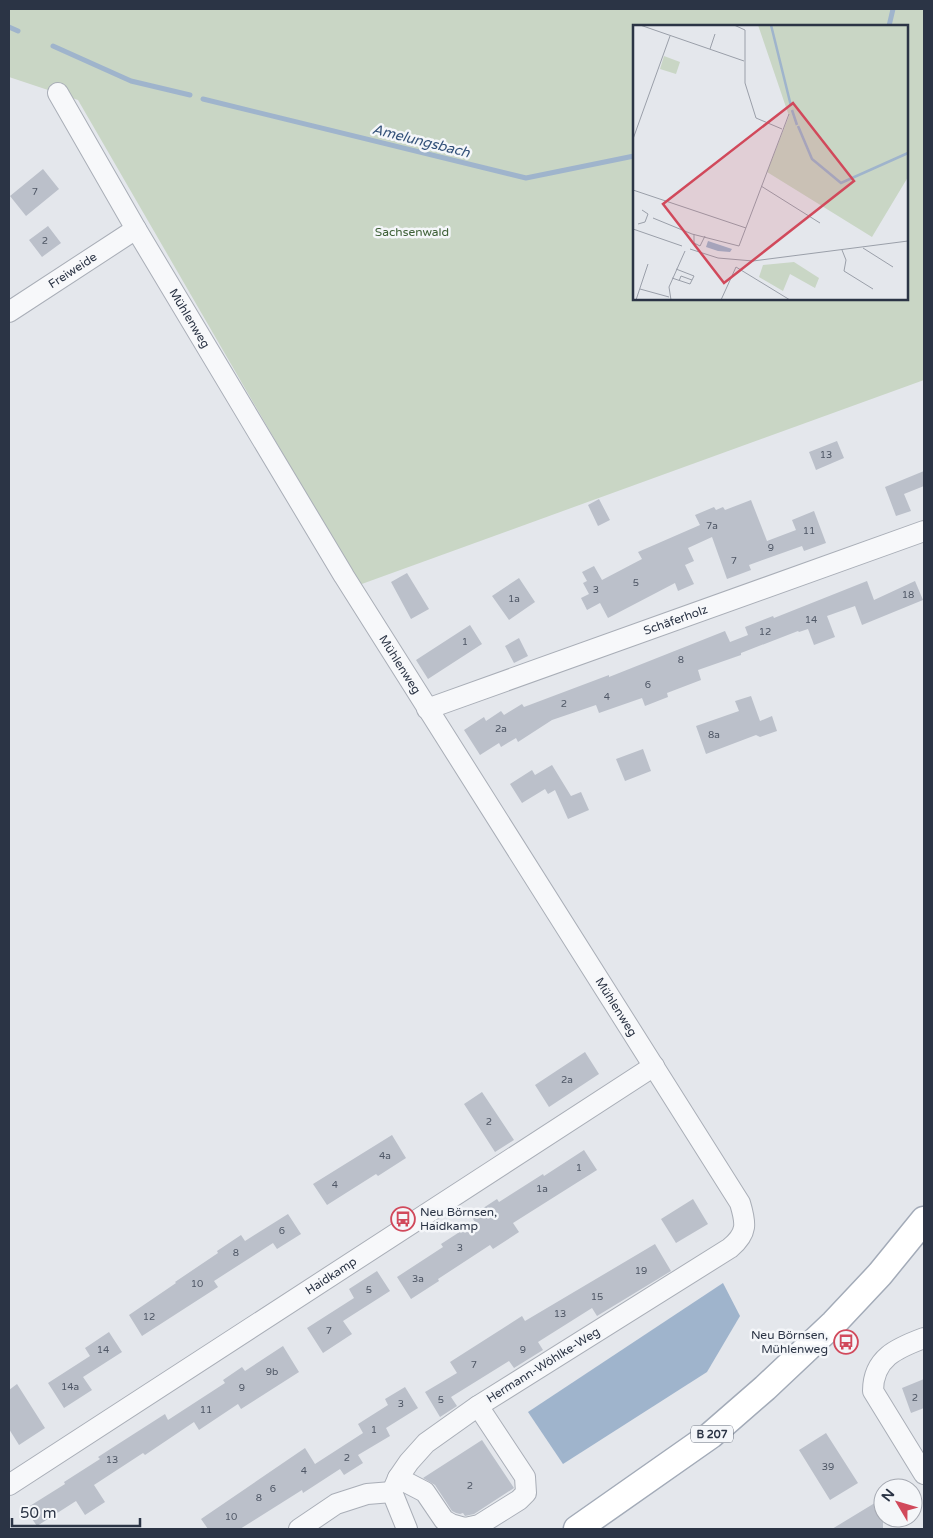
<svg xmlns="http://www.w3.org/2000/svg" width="933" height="1538" viewBox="0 0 933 1538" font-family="'Varela Round',sans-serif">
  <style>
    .green { fill: #c9d6c5; fill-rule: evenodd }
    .water { fill: #9fb4cc }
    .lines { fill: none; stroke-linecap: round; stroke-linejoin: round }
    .stream { stroke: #9fb4cc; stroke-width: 5 }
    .building { fill: #bbc0ca }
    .minor-casing { stroke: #a9aeb7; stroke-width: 22 }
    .major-casing { stroke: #a3abb8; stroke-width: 29 }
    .minor { stroke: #f7f8fa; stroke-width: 20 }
    .major { stroke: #fff; stroke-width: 26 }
    .labels { text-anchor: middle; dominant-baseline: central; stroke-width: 5; stroke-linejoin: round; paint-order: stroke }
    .number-label { font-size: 10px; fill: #4f5766 }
    .shield { fill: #f4f6f9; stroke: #676e7b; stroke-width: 1 }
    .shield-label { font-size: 11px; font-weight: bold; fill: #2b3445 }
    .park-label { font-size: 12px; fill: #3f6138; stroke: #f4f6f9 }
    .street-label { font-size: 12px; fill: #2b3445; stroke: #f4f6f9 }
    .poi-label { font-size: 12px; fill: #2b3445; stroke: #f4f6f9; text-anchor: start }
    .water-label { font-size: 14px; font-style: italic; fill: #34527a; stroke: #f4f6f9 }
    .inset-river { fill: none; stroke: #9fb4cc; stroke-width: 2.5 }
    .inset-road { fill: none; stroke: #9a9fa9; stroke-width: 1 }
    .view { fill: #d1495b; fill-opacity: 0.15; stroke: #d1495b; stroke-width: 2.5 }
    .inset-edge { fill: none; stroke: #2b3445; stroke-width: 2.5 }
  </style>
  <rect width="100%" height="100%" fill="#e4e7ec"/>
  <path class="green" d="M9 9H924V380L359 585 78 100 9 77ZM634 26H907V299H634Z"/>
  <path class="water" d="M723 1283 740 1316 707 1372 563 1464 528 1412Z"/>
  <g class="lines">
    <path class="stream" d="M889 26 893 9
      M9 27 18 31
      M53 46 131 81 190 95
      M203 99 526 178 634 156"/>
  </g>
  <path class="building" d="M43 169 59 189 26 216 10 196Z
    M48 226 61 243 42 257 29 240Z
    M837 441 844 458 816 470 809 452Z
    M924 471V486L904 494 911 511 896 516 885 487Z
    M599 499 610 520 598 526 588 505Z
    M751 500 767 541 796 530 792 520 814 511 826 543 804 551 802 546 749 565 751 570 727 579 712 537 688 548 694 561 685 565 694 584 678 591 675 583 608 618 600 603 587 610 581 598 589 594 583 583 587 581 582 572 594 566 602 580 642 559 638 552 700 525 695 515 714 507 716 510 723 507 725 510Z
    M407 573 429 609 411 619 391 582Z
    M519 578 535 602 509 620 492 596Z
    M867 581 874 600 915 581 923 600 862 625 855 606 827 616 835 637 814 645 808 629 799 632 798 631 741 653V655L698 670 701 680 667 693 668 697 645 706 642 698 599 713 596 705 552 720 518 742 516 738 501 747 499 743 480 755 464 730 484 717 486 721 501 711 504 715 522 704 524 707 609 675V677L725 631 730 642 748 635 745 627 773 616 774 618Z
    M470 625 482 644 428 679 416 660Z
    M519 638 528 656 514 663 505 646Z
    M751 696 760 721 772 716 777 731 760 737 756 735 706 754 696 726 739 711 735 701Z
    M643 749 651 771 625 781 616 759Z
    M552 765 571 796 581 792 589 810 568 819 555 790 548 794 545 789 522 803 510 784 532 770 535 775Z
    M585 1052 599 1074 549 1107 535 1085Z
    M482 1092 514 1140 495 1152 464 1104Z
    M392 1135 406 1158 378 1176 376 1174 327 1205 313 1184Z
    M584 1150 597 1170 513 1223 519 1232 493 1249 490 1245 438 1279 439 1281 411 1299 397 1277 443 1247 441 1244 475 1222 471 1216 497 1199 499 1202 543 1174 544 1176Z
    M693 1199 708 1224 676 1243 661 1219Z
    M288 1214 301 1234 277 1249 273 1243 214 1281 218 1287 142 1336 129 1315 176 1283 175 1282 218 1253 217 1251 241 1235 245 1241Z
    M655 1244 671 1271 597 1316 592 1308 538 1342 543 1350 514 1368 509 1361 451 1397 457 1406 440 1417 425 1392 457 1373 450 1362 522 1316 525 1321Z
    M377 1271 390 1291 343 1321 352 1334 323 1353 307 1328 354 1298 349 1289Z
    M109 1332 122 1352 83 1377 92 1390 64 1408 48 1383 90 1356 85 1348Z
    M283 1346 299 1372 241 1409 238 1404 199 1430 194 1422 145 1455 143 1453 94 1485 105 1502 85 1515 76 1501 37 1526 25 1509 65 1484 64 1482 100 1459 98 1457 115 1446 165 1414 168 1420 225 1383 223 1380 242 1367 245 1371Z
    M924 1379V1408L911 1413 902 1388Z
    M17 1384 45 1428 19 1445 9 1429V1390Z
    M405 1387 418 1408 386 1428 390 1436 358 1455 363 1463 344 1475 340 1469 303 1493 302 1490 240 1529H208L201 1519 305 1448 315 1464 363 1433 358 1424 388 1405 385 1399Z
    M826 1433 858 1483 830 1500 799 1450Z
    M482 1440 514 1488 474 1514 465 1516 463 1513 460 1514 456 1513 452 1511 435 1485 423 1478Z
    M883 1498V1529H832Z"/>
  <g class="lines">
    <g class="minor-casing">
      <g id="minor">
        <path id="s1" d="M58 93 136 229 344 576 740 1203C746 1223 748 1233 730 1248L478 1406 426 1443 409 1462 398 1478 392 1492 407 1529"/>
        <path id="s2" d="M9 312 136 229"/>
        <path id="s3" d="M427 709 924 531"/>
        <path d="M924 1338C897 1348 873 1358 873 1391L924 1474"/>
        <path d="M398 1478 425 1492 444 1520 451 1524 465 1528 479 1525 519 1500 526 1493 525 1477 478 1406"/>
        <path id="s4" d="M9 1485 654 1066"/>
        <path d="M299 1529 336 1504 367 1494 392 1492"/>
      </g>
    </g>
    <g class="major-casing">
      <path id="major" d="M577 1529 711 1435 765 1388 834 1323 880 1274 924 1220"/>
    </g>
    <use href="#minor" class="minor"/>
    <use href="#major" class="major"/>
  </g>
  <defs>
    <g id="bus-ring" transform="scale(1.25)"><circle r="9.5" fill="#f4f6f9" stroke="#d1495b" stroke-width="1.5"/><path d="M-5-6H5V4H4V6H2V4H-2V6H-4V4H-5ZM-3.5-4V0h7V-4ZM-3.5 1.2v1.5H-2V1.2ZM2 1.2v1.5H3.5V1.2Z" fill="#d1495b"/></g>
  </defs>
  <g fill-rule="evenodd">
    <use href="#bus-ring" x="403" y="1219"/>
    <use href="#bus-ring" x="846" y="1342"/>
  </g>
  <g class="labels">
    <g class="number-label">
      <text x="35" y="192">7</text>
      <text x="45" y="241">2</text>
      <text x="826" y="455">13</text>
      <text x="712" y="526">7a</text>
      <text x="809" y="531">11</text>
      <text x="771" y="548">9</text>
      <text x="734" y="561">7</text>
      <text x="636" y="583">5</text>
      <text x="596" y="590">3</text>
      <text x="908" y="595">18</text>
      <text x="514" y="599">1a</text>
      <text x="811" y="620">14</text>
      <text x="765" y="632">12</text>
      <text x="465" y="642">1</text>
      <text x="681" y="660">8</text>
      <text x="648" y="685">6</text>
      <text x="607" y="697">4</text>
      <text x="564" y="704">2</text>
      <text x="501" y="729">2a</text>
      <text x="714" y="735">8a</text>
      <text x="567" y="1080">2a</text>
      <text x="489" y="1122">2</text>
      <text x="385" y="1156">4a</text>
      <text x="579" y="1168">1</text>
      <text x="335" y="1185">4</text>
      <text x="542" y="1189">1a</text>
      <text x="282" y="1231">6</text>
      <text x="460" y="1248">3</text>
      <text x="236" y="1253">8</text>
      <text x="641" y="1271">19</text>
      <text x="418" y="1279">3a</text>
      <text x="197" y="1284">10</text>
      <text x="369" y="1290">5</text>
      <text x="597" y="1297">15</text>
      <text x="560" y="1314">13</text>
      <text x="149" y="1317">12</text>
      <text x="329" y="1331">7</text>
      <text x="103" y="1350">14</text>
      <text x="523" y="1350">9</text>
      <text x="474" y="1365">7</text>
      <text x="272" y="1372">9b</text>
      <text x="70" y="1387">14a</text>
      <text x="242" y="1388">9</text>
      <text x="915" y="1398">2</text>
      <text x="441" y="1400">5</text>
      <text x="401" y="1404">3</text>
      <text x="206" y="1410">11</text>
      <text x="374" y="1430">1</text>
      <text x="347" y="1458">2</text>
      <text x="112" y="1460">13</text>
      <text x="828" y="1467">39</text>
      <text x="304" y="1471">4</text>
      <text x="470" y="1486">2</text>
      <text x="273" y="1489">6</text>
      <text x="259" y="1498">8</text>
      <text x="231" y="1517">10</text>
    </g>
    <rect class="shield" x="691" y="1425.5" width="42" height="17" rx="4"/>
    <g class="shield-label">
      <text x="712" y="1434">B 207</text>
    </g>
    <g class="park-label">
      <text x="412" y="232">Sachsenwald</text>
    </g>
    <g class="street-label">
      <text stroke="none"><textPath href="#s2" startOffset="76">Freiweide</textPath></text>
      <text stroke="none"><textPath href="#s1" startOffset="261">Mühlenweg</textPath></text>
      <text stroke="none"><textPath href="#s3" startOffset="264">Schäferholz</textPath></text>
      <text stroke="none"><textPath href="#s1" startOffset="666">Mühlenweg</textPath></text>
      <text stroke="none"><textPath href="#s1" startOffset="1071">Mühlenweg</textPath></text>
      <text stroke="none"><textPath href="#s4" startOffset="384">Haidkamp</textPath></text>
      <text transform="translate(543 1365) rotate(-32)">Hermann-Wöhlke-Weg</text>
    </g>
    <g class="poi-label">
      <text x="420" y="1212">Neu Börnsen,<tspan x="420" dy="14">Haidkamp</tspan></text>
      <text x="828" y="1335" text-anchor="end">Neu Börnsen,<tspan x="828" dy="14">Mühlenweg</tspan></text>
    </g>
    <g class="water-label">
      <text transform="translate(421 141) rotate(14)">Amelungsbach</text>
    </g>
  </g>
  <g transform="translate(633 25)">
    <rect width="275" height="275" fill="#e4e7ec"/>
    <path d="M125 0H275V152L239 212 134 147 156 91ZM31 31 47 37 43 49 27 44ZM161 237 186 253 182 263 157 249 150 266 126 252 130 240Z" fill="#c9d6c5"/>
    <path d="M75 216 99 224 97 227 85 226 73 222Z" fill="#9fb4cc"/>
    <path class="inset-river" d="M138 0 158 81M159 85 164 100M165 101 179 134 208 158 275 128"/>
    <path class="inset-road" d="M7 0 111 36M101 0 112 5V58L123 93 149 104M77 24 82 9M0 114 37 11M128 161 187 198M0 165 113 203M20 193 59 209M5 199 12 197 15 189 9 185M0 204 49 221M59 209 106 221 156 89M61 209V218L67 221 72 211M230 223 260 242M57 224 85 233 120 236 275 216M209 225 213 235 211 246 240 264M39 253 57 259 61 251 43 244M46 256 48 251 59 255M7 264 36 272M3 275 15 239M38 275 36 262 52 226M88 275 103 242 157 275"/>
    <path class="view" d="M160 78 221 156 91 258 30 179Z"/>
    <rect width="275" height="275" class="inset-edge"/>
  </g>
  <rect width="933" height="1538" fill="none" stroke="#2b3445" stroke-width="20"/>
  <g transform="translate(898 1503) rotate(308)"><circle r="24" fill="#f4f6f9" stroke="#a4a8b1"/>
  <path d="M0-4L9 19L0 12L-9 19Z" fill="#d1495b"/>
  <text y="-8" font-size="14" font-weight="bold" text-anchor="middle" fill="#2b3445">N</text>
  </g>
  <path d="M12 1518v8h128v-8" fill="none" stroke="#2b3445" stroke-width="2.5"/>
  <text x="20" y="1518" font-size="15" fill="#2b3445" stroke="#f4f6f9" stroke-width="4" paint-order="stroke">50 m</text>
</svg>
